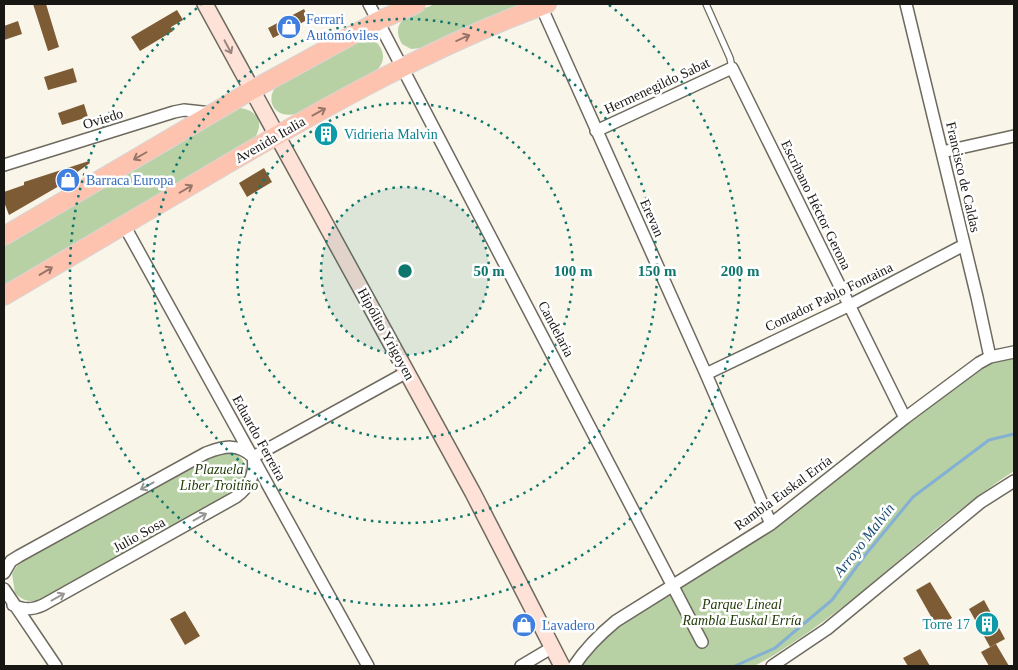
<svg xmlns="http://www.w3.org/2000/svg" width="1018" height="670" viewBox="0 0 1018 670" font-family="Georgia,serif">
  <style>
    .green { fill: #b7d1a4 }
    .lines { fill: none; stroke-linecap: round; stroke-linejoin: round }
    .stream { stroke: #84b1d3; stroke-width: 3 }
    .building { fill: #7d5c35 }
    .lane-casing { stroke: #6e6a5f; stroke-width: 8 }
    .street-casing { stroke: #6e6a5f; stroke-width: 14 }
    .secondary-casing { stroke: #6e6a5f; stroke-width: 18 }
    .primary-casing { stroke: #d6d5d5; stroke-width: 20 }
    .lane { stroke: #fff; stroke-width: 5.5 }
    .street { stroke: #fff; stroke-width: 11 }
    .secondary { stroke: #fee1d7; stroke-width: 15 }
    .primary { stroke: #fec3af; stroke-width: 18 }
    .oneway { stroke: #977669 }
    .oneway2 { stroke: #97867f }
    .oneway3 { stroke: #989795 }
    .ring { fill: none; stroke: #0f766e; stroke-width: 2.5; stroke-dasharray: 2.5 5 }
    .labels { text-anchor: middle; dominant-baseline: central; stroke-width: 5; stroke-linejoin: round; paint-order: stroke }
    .shop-label { font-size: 14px; fill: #366cbe; stroke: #fff; text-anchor: start }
    .street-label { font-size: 14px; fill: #191713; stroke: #fff }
    .culture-label { font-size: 14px; fill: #0d838f; stroke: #fff; text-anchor: start }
    .park-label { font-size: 14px; font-style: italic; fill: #243c0a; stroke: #fff }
    .water-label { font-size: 15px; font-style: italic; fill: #194e70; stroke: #fff }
    .centre { fill: #0f766e; stroke: #fff; stroke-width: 2.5 }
    .ring-label { font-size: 15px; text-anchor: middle; font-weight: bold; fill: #0f766e; stroke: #fff; stroke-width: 5; stroke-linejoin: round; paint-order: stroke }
  </style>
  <rect width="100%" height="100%" fill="#faf5e9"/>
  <path class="green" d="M435 4H524L421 48 411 49 402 44C387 18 417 12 435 4Z
    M364 38 375 41C384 49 386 60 378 69L296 114C275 119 263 100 278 84Z
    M241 108C258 111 264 122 255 138L4 287V246L232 111Z
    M1014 357V471C940 519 879 583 806 634 789 645 773 657 754 666H581L593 647 632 616 766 534 803 507 895 432 976 372 992 362Z
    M231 450C246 458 250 473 244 488L48 597C34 602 26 604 15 593L12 574 16 567 24 560 212 456Z"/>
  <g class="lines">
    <path class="stream" d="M735 666 775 648 832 600 866 554 913 497 989 440 1014 434"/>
  </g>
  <path class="building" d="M33 4H46L59 47 48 51Z
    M304 9 309 19 273 38 268 28Z
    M177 10 183 20 171 27 173 31 140 51 131 37Z
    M18 21 22 34 4 40V26Z
    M73 68 77 82 48 90 44 77Z
    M84 104 88 117 62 125 58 113Z
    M330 124 336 136 323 144 316 132Z
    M89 161 90 163 66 180V182L9 215 4 202V192L24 185V182Z
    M264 168 272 182 247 197 239 183Z
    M930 582 952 618 937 627 916 590Z
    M984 600 1005 639 990 647 969 609Z
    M185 611 200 636 185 645 170 619Z
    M524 619 529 627 528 631 521 634 515 623Z
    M996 644 1009 666H989L981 652Z
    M920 649 930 666H908L903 658Z"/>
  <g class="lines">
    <g class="lane-casing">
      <path id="lane" d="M706 4 730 58 732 68"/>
    </g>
    <g class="street-casing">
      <path id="street" d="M369 4 702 642
        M906 4 977 297 990 357
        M541 6 706 374 771 524
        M596 131 732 68 905 418
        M942 152 1014 136
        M4 165 174 112 184 110 211 113
        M124 225 368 666
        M706 374 848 306 964 245
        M253 457 407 372
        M4 573 11 561 19 556 206 453C225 446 237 443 253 457 256 474 249 487 236 497L43 605C32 610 24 610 13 605
        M4 589 56 666
        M521 666 553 647
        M574 666C586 648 599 635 616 621L771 524 905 418 979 363 990 357 1014 352
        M772 666 827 629 981 502 1014 481"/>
    </g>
    <g class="secondary-casing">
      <path id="secondary" d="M205 4 473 493 562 666"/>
    </g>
    <g class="primary-casing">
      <path id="primary" d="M4 236 252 90 378 21 416 4
        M4 296C79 252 154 207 229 163 332 103 436 45 547 4"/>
    </g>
    <use href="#lane" class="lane"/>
    <use href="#street" class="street"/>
    <use href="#secondary" class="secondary"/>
    <use href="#primary" class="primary"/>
  </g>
  <defs><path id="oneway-shaft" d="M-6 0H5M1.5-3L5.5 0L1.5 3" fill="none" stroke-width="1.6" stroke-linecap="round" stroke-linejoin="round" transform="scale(1.25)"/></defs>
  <g class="oneway">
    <use href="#oneway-shaft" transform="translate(463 38) rotate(-24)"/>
    <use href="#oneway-shaft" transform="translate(319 112) rotate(-29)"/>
    <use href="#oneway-shaft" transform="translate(140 156) rotate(150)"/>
    <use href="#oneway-shaft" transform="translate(186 189) rotate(-30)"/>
    <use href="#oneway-shaft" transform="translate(46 271) rotate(-31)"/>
  </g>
  <use class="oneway2" href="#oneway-shaft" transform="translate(228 47) rotate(62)"/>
  <g class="oneway3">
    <use href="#oneway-shaft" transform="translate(147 486) rotate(151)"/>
    <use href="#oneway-shaft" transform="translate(200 517) rotate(-29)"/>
    <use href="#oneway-shaft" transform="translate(58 597) rotate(-29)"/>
  </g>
  <circle cx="405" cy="271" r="84" fill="#0f766e" fill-opacity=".12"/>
  <g class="ring">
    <circle cx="405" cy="271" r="84"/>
    <circle cx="405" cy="271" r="168"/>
    <circle cx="405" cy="271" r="252"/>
    <path d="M609 5A335 335 0 1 1 201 5"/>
  </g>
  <defs>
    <g id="shop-disc" transform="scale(1.25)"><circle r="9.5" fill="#3f7fe0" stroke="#fff"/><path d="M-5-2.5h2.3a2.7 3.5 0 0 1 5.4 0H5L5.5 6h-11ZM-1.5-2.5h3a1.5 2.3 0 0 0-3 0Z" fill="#fff"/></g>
    <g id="building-disc" transform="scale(1.25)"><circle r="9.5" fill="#0f9aa8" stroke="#fff"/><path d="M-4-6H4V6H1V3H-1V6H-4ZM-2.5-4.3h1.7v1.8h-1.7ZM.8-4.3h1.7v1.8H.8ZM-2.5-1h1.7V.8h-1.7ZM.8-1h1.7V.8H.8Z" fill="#fff"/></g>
  </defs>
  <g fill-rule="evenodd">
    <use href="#shop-disc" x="289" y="27"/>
    <use href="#building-disc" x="326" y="134"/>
    <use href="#shop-disc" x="68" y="180"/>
    <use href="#building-disc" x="987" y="624"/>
    <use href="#shop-disc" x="524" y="625"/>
  </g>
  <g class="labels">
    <g class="shop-label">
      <text x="306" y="19">Ferrari<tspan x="306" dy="16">Automóviles</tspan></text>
      <text x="86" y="180">Barraca Europa</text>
      <text x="542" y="625">Lavadero</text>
    </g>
    <g class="street-label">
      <text transform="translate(657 86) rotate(-25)">Hermenegildo Sabat</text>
      <text transform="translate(103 119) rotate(-17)">Oviedo</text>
      <text transform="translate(270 140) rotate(-30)">Avenida Italia</text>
      <text transform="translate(963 177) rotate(77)">Francisco de Caldas</text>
      <text transform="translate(816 205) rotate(64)">Escribano Héctor Gerona</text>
      <text transform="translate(652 218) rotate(66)">Erevan</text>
      <text transform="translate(829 297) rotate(-26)">Contador Pablo Fontaina</text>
      <text transform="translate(556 329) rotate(62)">Candelaria</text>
      <text transform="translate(386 334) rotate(61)">Hipólito Yrigoyen</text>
      <text transform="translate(259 438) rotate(61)">Eduardo Ferreira</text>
      <text transform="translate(783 493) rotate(-36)">Rambla Euskal Erría</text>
      <text transform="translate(139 535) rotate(-29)">Julio Sosa</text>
    </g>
    <g class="culture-label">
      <text x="344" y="134">Vidrieria Malvin</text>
      <text x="970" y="624" text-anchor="end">Torre 17</text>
    </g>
    <g class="park-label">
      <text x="219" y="469">Plazuela<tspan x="219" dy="16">Liber Troitiño</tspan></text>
      <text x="742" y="604">Parque Lineal<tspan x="742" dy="16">Rambla Euskal Erría</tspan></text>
    </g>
    <g class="water-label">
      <text transform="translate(864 540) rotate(-52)">Arroyo Malvín</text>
    </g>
  </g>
  <circle cx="405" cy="271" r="8" class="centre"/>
  <g class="ring-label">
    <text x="489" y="276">50 m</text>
    <text x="573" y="276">100 m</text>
    <text x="657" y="276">150 m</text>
    <text x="740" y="276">200 m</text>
  </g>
  <rect width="1018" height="670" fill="none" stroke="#191713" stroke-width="10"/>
</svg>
